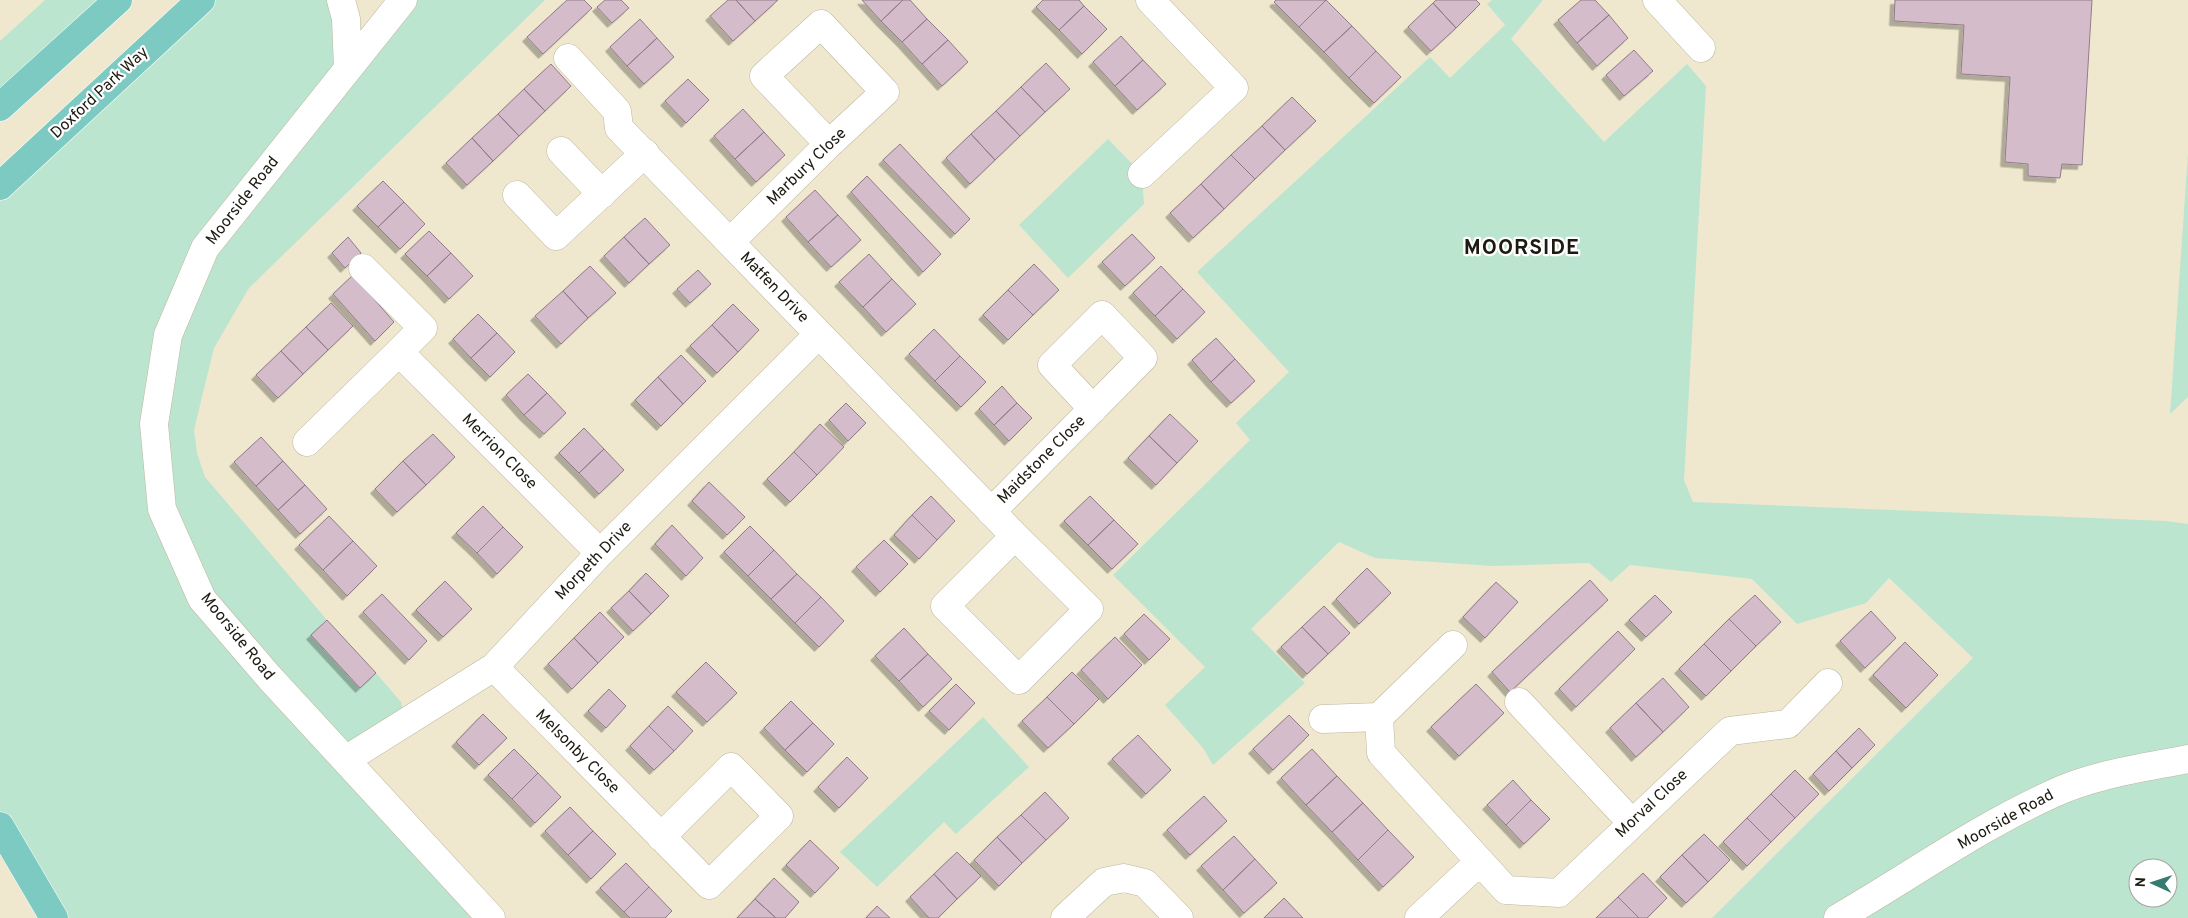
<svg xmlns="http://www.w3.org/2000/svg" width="2188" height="918" viewBox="0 0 2188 918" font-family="Overpass,sans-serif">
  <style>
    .green { fill: #bbe5cf; fill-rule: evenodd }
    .building { fill: #d4bccb; stroke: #927c89; filter: url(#shadow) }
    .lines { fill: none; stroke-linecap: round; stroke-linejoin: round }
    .minor-casing { stroke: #bdb69e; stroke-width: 29 }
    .major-casing { stroke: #fff; stroke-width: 29 }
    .minor { stroke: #fff; stroke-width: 28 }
    .major { stroke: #7ccac2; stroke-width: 28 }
    .labels { text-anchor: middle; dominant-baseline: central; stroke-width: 4.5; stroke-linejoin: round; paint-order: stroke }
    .street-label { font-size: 16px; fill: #1d1a11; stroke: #fff }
    .district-label { font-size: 21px; font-weight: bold; letter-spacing: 1px; fill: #1d1a11; stroke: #fff }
  </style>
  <defs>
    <filter id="shadow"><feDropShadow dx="-4.5" dy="4.5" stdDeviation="0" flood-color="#0004"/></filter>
  </defs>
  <rect width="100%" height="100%" fill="#efe8cf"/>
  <path class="green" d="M45 0H120L0 113V41Z
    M201 0H341L348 68 403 0H545L249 288 214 348 194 430 197 453 205 477 327 620 311 635 359 688 376 673 401 702 406 722 347 759 491 918H54L0 826V186Z
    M1492 0H1543L1511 39 1604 142 1687 64 1706 86 1684 480 1693 502 2166 521 2188 524V918H1712L1973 658 1889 578 1866 603 1797 624 1752 579 1630 565 1611 582 1589 563 1492 566 1375 558 1339 542 1251 629 1305 683 1213 765 1203 748 1165 705 1205 667 1113 575 1250 440 1236 423 1289 372 1197 272 1430 57 1450 78 1505 25 1487 4ZM2138 868H2168V898H2138Z
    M1108 139 1142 174 1144 204 1068 278 1019 225Z
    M2188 153V397L2170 414Z
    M983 717 1029 767 956 834 944 822 877 887 840 852Z"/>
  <path class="building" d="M567 0H584L592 8 543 54 527 37Z
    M605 0H621L629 8 612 23 597 7Z
    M728 0H736L755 21 733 41 710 16Z
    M736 0H778L755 21Z
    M862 0H903L881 21Z
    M903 0H910L927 19 902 42 881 21Z
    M1043 0H1079L1084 6 1059 30 1036 7Z
    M1276 0H1326L1299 27 1274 2Z
    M1326 0 1352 26 1324 52 1299 27Z
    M1436 0H1476L1480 4 1456 28 1433 3Z
    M1581 0H1595L1609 15 1577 43 1558 20Z
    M1895 0H2092L2082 165 2062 164 2060 178 2028 176V164L2005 162 2010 77 1961 74 1964 25 1894 21Z
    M1433 3 1456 28 1431 51 1408 27Z
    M1084 6 1107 29 1082 54 1059 30Z
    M1609 15 1628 38 1597 66 1577 43Z
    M640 19 657 38 627 66 610 47Z
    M927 19 948 40 922 64 902 42Z
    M1352 26 1376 51 1349 78 1324 52Z
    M1121 36 1143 60 1115 86 1093 62Z
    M657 38 674 57 644 84 627 66Z
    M948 40 968 62 942 86 922 64Z
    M1634 50 1653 71 1624 96 1606 75Z
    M1376 51 1401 77 1374 103 1349 78Z
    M1143 60 1166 84 1137 110 1115 86Z
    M1046 63 1070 89 1045 112 1021 87Z
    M551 64 571 86 545 111 524 89Z
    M688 79 709 100 686 123 665 101Z
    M1021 87 1045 112 1020 136 996 111Z
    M524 89 545 111 519 136 498 114Z
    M1292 97 1316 121 1285 150 1262 126Z
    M743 109 764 132 735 159 714 136Z
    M996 111 1020 136 995 160 971 134Z
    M498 114 519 136 493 161 472 138Z
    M1262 126 1285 150 1255 179 1231 155Z
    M764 132 785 155 756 182 735 159Z
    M971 134 995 160 970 184 946 158Z
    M472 138 493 161 467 185 446 163Z
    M900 144 970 219 955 234 883 160Z
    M1231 155 1255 179 1224 209 1201 184Z
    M867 176 941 254 923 272 851 192Z
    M383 181 404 202 378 227 357 206Z
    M1201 184 1224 209 1193 238 1170 213Z
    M815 190 838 215 808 242 786 217Z
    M404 202 425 224 400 249 378 227Z
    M838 215 861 240 831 267 808 242Z
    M645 218 670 245 649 264 624 237Z
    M429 231 451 253 427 276 405 254Z
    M1132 234 1155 258 1125 286 1102 262Z
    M348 237 361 253 345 268 332 253Z
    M624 237 649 264 629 283 604 256Z
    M451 253 473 276 449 299 427 276Z
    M869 254 892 279 863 307 839 282Z
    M1034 264 1059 290 1033 315 1008 290Z
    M590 266 616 293 588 318 563 291Z
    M1161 266 1183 289 1155 316 1133 293Z
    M698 270 711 284 690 303 677 289Z
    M353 275 394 322 375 341 333 294Z
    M892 279 916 304 886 332 863 307Z
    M1183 289 1205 312 1177 339 1155 316Z
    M1008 290 1033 315 1008 340 983 315Z
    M563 291 588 318 561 344 535 316Z
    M331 303 353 326 328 350 306 327Z
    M733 304 759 330 738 352 712 325Z
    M478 314 497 333 471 358 453 339Z
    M712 325 738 352 717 373 690 346Z
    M306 327 328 350 303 374 281 351Z
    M934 329 960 356 935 381 909 354Z
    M497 333 515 352 490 377 471 358Z
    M1216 338 1235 359 1211 382 1192 360Z
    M281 351 303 374 278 398 256 375Z
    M681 355 706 381 683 404 658 377Z
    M960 356 986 382 961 407 935 381Z
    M1235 359 1255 381 1231 403 1211 382Z
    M528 374 547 393 524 415 506 395Z
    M658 377 683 404 661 426 635 400Z
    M1002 386 1017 403 994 425 979 409Z
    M547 393 566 413 544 434 524 415Z
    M846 403 866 423 848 441 829 420Z
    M1017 403 1032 418 1009 441 994 425Z
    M1170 414 1198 441 1177 463 1149 436Z
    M820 424 844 447 817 475 794 452Z
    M584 428 604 449 579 473 559 453Z
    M433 434 455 457 426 485 403 461Z
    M1149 436 1177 463 1156 485 1128 458Z
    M261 437 283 461 256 486 234 462Z
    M604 449 624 470 599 494 579 473Z
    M794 452 817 475 790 502 767 479Z
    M283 461 305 485 278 510 256 486Z
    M403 461 426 485 397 512 375 489Z
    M709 482 745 517 727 535 692 501Z
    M305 485 327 509 300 534 278 510Z
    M931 496 955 521 937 540 912 515Z
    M1090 496 1114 520 1088 545 1064 521Z
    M483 506 503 527 477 553 456 533Z
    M912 515 937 540 919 559 894 535Z
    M329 516 353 541 323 570 299 545Z
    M1114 520 1138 544 1112 569 1088 545Z
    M672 525 703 558 686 576 655 544Z
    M750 526 774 550 748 576 724 552Z
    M503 527 523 547 497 574 477 553Z
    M884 540 908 564 880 592 856 567Z
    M353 541 377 566 347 596 323 570Z
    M774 550 797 574 771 599 748 576Z
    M1367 568 1391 593 1359 624 1336 599Z
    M646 573 669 596 651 614 629 591Z
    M797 574 821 597 795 623 771 599Z
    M1590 580 1608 600 1510 692 1492 672Z
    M445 581 472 609 443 637 416 610Z
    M1496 582 1518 602 1485 638 1463 617Z
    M629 591 651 614 633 631 611 608Z
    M382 594 427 641 409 660 363 612Z
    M1655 595 1672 612 1646 637 1629 620Z
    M1755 595 1781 622 1756 646 1729 619Z
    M821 597 844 621 819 647 795 623Z
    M1324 606 1350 633 1328 654 1302 627Z
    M1871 611 1896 638 1865 668 1840 641Z
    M600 612 624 637 598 663 574 638Z
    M1144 614 1170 639 1149 660 1124 634Z
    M1729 619 1756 646 1731 671 1704 644Z
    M327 620 376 673 360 688 311 635Z
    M1302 627 1328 654 1307 674 1281 647Z
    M904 628 928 654 899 681 875 656Z
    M1618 631 1635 649 1576 707 1559 689Z
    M1115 637 1142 665 1108 699 1081 670Z
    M574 638 598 663 572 689 548 664Z
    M1905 642 1938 675 1906 708 1873 675Z
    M1704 644 1731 671 1706 696 1679 669Z
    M928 654 952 679 923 707 899 681Z
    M706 662 737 693 707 722 676 692Z
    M1072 672 1099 699 1074 724 1047 697Z
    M1663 678 1689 707 1663 732 1636 703Z
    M956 684 975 703 949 730 929 711Z
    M1476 684 1504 713 1459 756 1431 727Z
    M609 689 626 706 606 728 588 711Z
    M1047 697 1074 724 1048 748 1022 721Z
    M791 701 813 723 785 750 764 728Z
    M1636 703 1663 732 1636 757 1610 728Z
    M668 706 693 731 674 751 649 726Z
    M483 714 507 738 479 765 456 742Z
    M1289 715 1309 735 1273 770 1253 749Z
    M813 723 834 744 807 772 785 750Z
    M649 726 674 751 654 770 630 746Z
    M1859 728 1875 745 1852 768 1836 751Z
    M1138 735 1171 770 1146 794 1112 759Z
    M514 749 538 773 512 799 488 775Z
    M1312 749 1337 776 1306 805 1281 778Z
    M1836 751 1852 768 1829 791 1813 774Z
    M847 757 868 778 839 808 818 787Z
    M1795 770 1819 794 1795 818 1771 794Z
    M538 773 561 797 535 823 512 799Z
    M1337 776 1363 803 1332 832 1306 805Z
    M1513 780 1531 800 1506 825 1487 805Z
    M1045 792 1069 818 1046 840 1021 815Z
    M1771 794 1795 818 1771 842 1747 818Z
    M1204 796 1227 821 1190 855 1167 830Z
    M1531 800 1550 819 1524 844 1506 825Z
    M1363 803 1388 830 1358 860 1332 832Z
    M570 807 593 831 568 855 545 831Z
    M1021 815 1046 840 1022 863 997 837Z
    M1747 818 1771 842 1747 866 1723 842Z
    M1388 830 1414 857 1383 887 1358 860Z
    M593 831 616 854 591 879 568 855Z
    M1704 834 1730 860 1708 882 1682 855Z
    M1234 836 1255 859 1223 890 1201 866Z
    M997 837 1022 863 999 886 974 860Z
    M810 840 839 868 815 893 786 865Z
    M957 852 981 876 957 899 934 874Z
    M1682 855 1708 882 1686 903 1660 877Z
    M1255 859 1277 883 1244 913 1223 890Z
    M626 863 649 887 624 912 600 888Z
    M1643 873 1667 898 1647 918H1639L1618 897Z
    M934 874 957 899 938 918H929L910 897Z
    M774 878 799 902 785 918H776L755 899Z
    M649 887 672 911 665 918H630L624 912Z
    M1618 897 1639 918H1596Z
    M1284 898 1303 918H1264Z
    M755 899 776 918H737Z
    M877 906 890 918H866Z"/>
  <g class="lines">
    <g class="minor-casing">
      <path id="minor" d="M341 0 346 19 348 69
        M403 0 205 248 168 335 154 424 162 509 202 599 269 677 491 918
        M1657 0 1701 48
        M568 58 617 111 619 128 1015 536 1089 609 1019 680 945 606 1015 536
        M561 151 602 194
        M1142 174 1234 88 1150 0
        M517 195 556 236 645 153
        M730 242 829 144 885 92 821 24 764 76 829 144
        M363 268 423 328 399 352 600 553
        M307 442 399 352
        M991 512 1143 358 1102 315 1052 365 1093 409
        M1453 645 1379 717 1381 753 1506 890 1559 893 1730 731 1788 724 1828 683
        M494 667 709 885 779 816 731 767 661 837
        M1519 702 1632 823
        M1323 719 1379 717
        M347 759 494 667 600 553 819 334
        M1065 918 1104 882 1124 878 1145 883 1179 918
        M1419 918 1479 862
        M1838 918C1909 877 1977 828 2052 794 2094 774 2143 768 2188 759"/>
    </g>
    <g class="major-casing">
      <path id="major" d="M0 107 118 0
        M0 186 201 0
        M0 826 54 918"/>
    </g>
    <use href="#minor" class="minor"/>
    <use href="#major" class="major"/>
  </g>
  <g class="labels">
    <g class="street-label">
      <text transform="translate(100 93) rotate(-43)">Doxford Park Way</text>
      <text transform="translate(807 167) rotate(-44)">Marbury Close</text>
      <text transform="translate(243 201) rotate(-52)">Moorside Road</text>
      <text transform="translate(774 288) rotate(46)">Matfen Drive</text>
      <text transform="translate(499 452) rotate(45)">Merrion Close</text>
      <text transform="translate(1042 460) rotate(-45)">Maidstone Close</text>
      <text transform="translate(594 561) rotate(-46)">Morpeth Drive</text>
      <text transform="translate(237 637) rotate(51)">Moorside Road</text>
      <text transform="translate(577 752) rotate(45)">Melsonby Close</text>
      <text transform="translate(1652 804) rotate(-43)">Morval Close</text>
      <text transform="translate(2006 820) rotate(-29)">Moorside Road</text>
    </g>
    <g class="district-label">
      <text x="1522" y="248">MOORSIDE</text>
    </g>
  </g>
  <g transform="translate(2153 883) rotate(273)"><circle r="24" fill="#ffffff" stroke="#a5a3a0"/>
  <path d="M0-4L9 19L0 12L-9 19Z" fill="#377b70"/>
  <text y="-8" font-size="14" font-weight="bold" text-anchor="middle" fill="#1d1a11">N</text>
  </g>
</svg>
